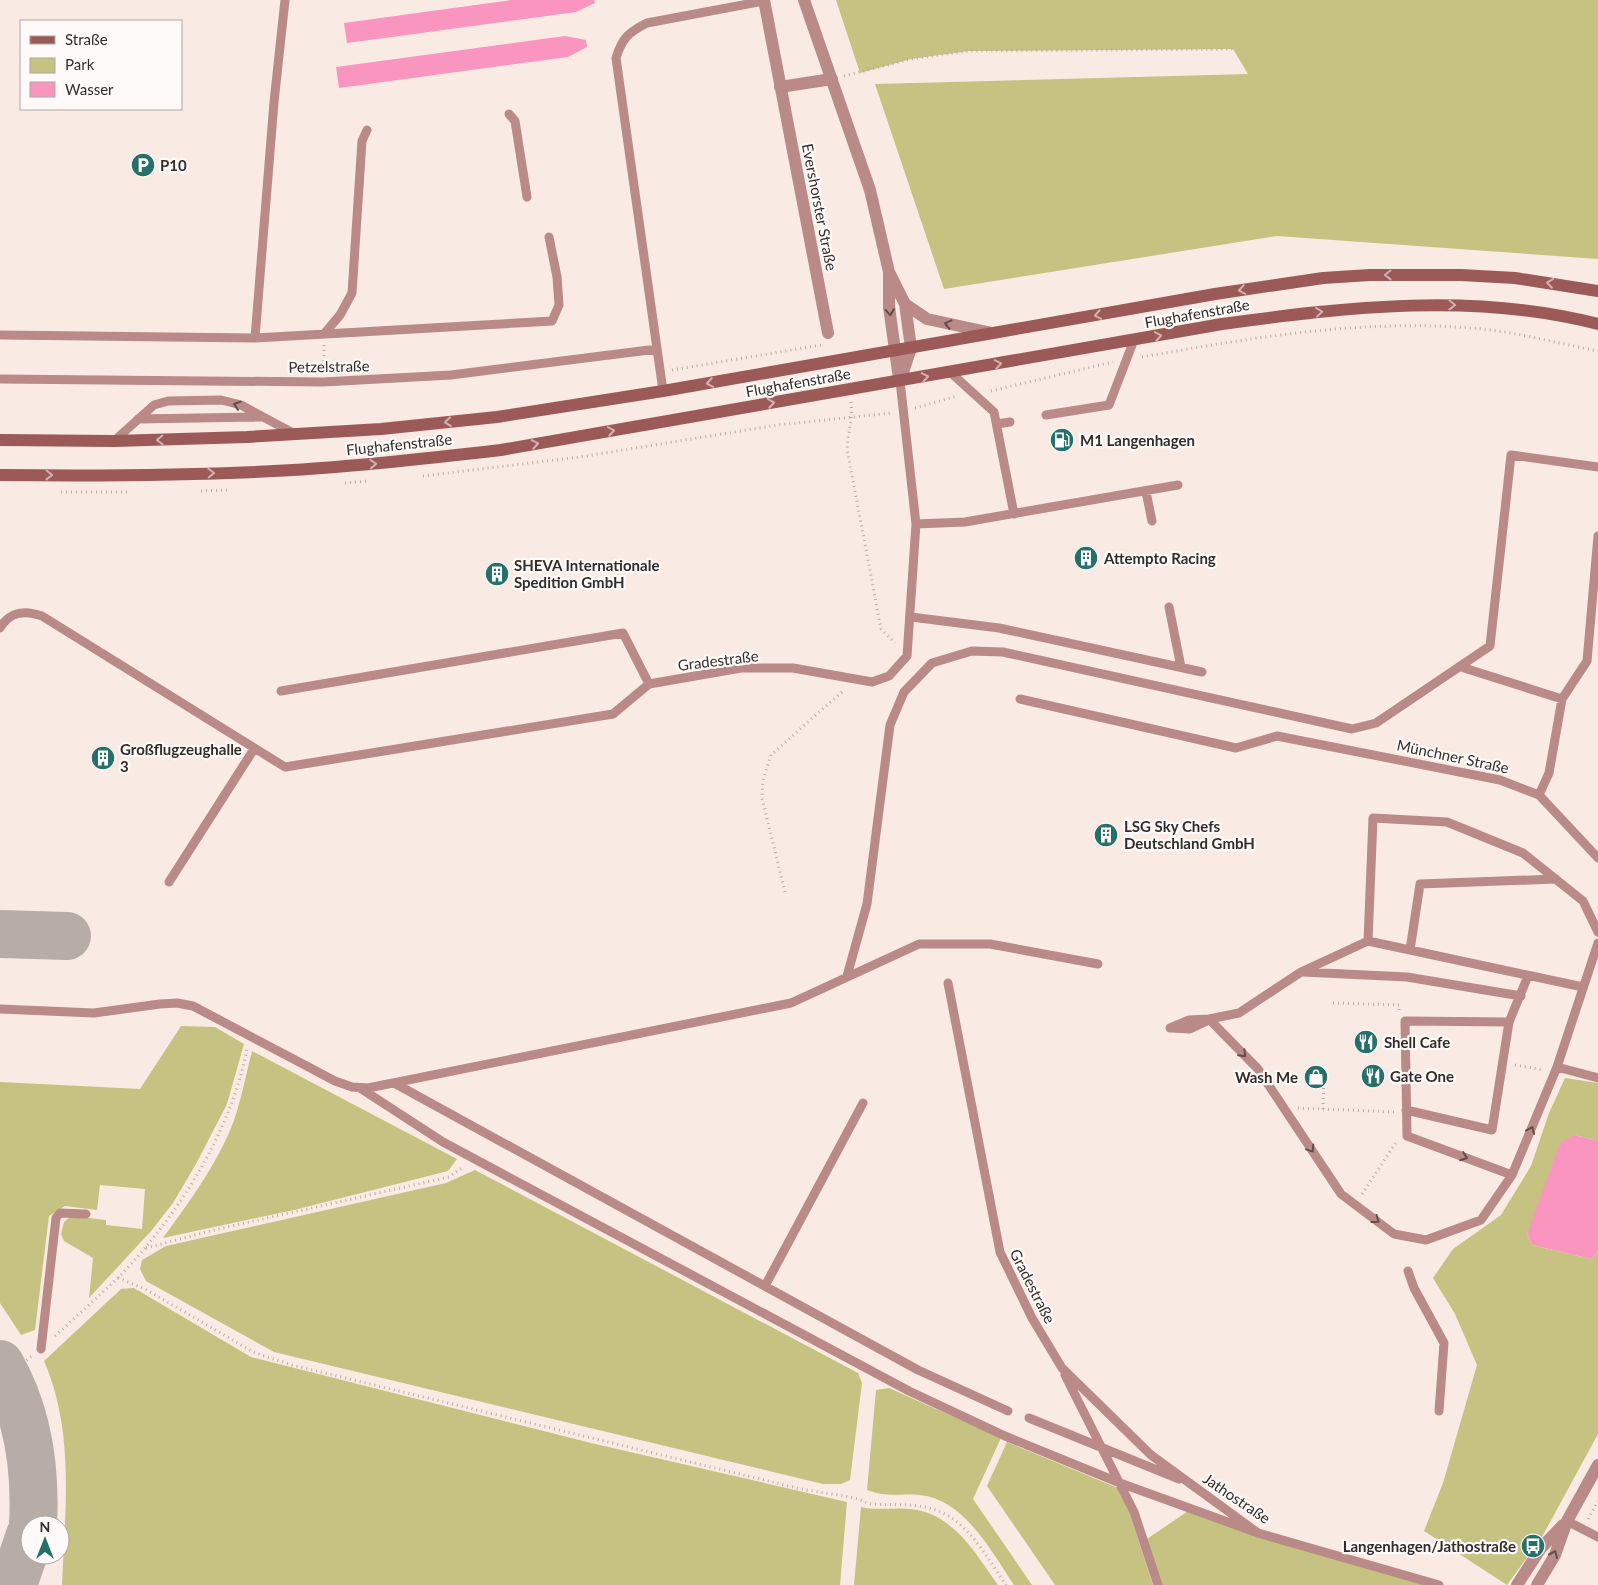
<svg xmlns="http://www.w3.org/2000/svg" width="1598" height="1585" viewBox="0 0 1598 1585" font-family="Lato,sans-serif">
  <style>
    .green { fill: #c6c281 }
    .water { fill: #f995be }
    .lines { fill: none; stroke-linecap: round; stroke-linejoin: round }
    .taxiway { stroke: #b8aca6; stroke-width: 48 }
    .path { stroke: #b8ada7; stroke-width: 3; stroke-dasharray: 1 4; stroke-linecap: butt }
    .service { stroke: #b98a87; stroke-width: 9 }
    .minor { stroke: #b98a87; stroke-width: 12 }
    .tertiary { stroke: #b98a87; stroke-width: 12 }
    .secondary { stroke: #9b5957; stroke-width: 12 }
    .oneway { stroke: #d1b2b0 }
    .oneway2 { stroke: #614e4b }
    .labels { text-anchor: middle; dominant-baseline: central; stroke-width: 4.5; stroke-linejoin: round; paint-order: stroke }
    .poi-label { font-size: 15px; font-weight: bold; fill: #322d2a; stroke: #fdfaf9; text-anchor: start }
    .street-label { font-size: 15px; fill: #322d2a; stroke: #fdfaf9 }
  </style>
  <rect width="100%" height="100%" fill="#f9ebe3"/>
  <path class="green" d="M836 0H1598V259L1277 236 944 289 875 84 1248 74 1233 49 969 51 911 59 860 73Z
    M181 1026 215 1027 244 1044 227 1104 196 1164 173 1203 152 1230 89 1298 93 1258 64 1241 61 1234 64 1222 71 1216 106 1220V1225L142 1229 145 1189 100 1185 97 1210 65 1206 49 1216 35 1330 21 1335 0 1303V1082L140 1089Z
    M252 1051 457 1159 448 1171 294 1210 163 1238C190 1201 224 1155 237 1111 243 1091 247 1071 252 1051Z
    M1565 1078 1598 1083V1141L1574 1135 1527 1234 1532 1245 1591 1259 1598 1251V1434L1542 1537 1507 1585 1424 1531 1443 1483 1477 1365 1455 1314 1433 1278 1453 1249 1501 1215 1531 1166 1549 1113Z
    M475 1170 858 1373 862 1383 850 1480 841 1484H823L274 1352 146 1281 140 1269 142 1260 166 1246 446 1183Z
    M134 1288 251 1357 591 1443 847 1502 840 1585H62C65 1510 75 1432 44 1361L121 1289Z
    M889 1388 1001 1438 973 1499 1032 1585H1014C991 1551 965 1500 920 1495 898 1493 889 1498 867 1490L876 1390Z
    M1007 1442 1118 1488 1130 1514 1153 1585H1055L987 1486Z
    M861 1507C877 1511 894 1507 911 1509 954 1514 975 1553 998 1585H854Z
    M1191 1509 1439 1585H1158L1144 1541Z"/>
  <path class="water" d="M511 0H594L595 3 576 12 347 43 344 23Z
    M565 36 586 40 587 47 568 57 339 88 336 67Z
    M1574 1135 1598 1141V1251L1591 1259 1532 1245 1527 1234 1560 1143Z"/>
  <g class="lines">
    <path class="taxiway" d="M0 934 67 936
      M0 1364C29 1414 36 1469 33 1525
      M13 1585 30 1535"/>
    <path class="path" d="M844 76 911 59 969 51 1233 49
      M1142 357C1250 338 1360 319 1471 328 1513 331 1556 343 1598 351
      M672 370 821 345
      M324 371V345
      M991 391 1113 362
      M851 402C853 418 848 432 847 449L881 629 895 643
      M915 408 957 396
      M423 476 580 457 778 425 892 413
      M345 483 367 481
      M201 491 227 490
      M61 492H127
      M785 892 762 798 763 780 771 755 844 690
      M1333 1003 1399 1005V1011
      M1515 1065 1544 1070
      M1298 1108 1394 1112
      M1323 1109 1324 1071
      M1362 1194 1397 1141
      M146 1248 214 1230 449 1177 463 1167
      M118 1278 145 1289 255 1353 292 1365 801 1489C817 1492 834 1494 850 1497 858 1498 865 1503 872 1504 900 1506 925 1501 950 1517 974 1532 990 1562 1006 1585
      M55 1336C86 1307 119 1280 145 1248 192 1192 233 1121 247 1049
      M7 1376 32 1356
      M1588 1519 1598 1501"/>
    <path class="service" d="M509 114 515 121 527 197
      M324 334 340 315 352 293 362 141 367 130
      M0 335 255 338 552 321 559 305 557 277 549 237
      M255 338 274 102 285 0
      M950 372 994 412 1014 514
      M0 379 323 382 451 375 657 349
      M663 391 616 58C622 38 629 32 647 23L764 1
      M1046 415 1109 405 1134 340
      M138 419 261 417
      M997 424 1010 422
      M114 441 154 405 168 401 221 400 241 405 293 433
      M1146 492 1152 521
      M916 524 965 522 1178 485
      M1169 607 1181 667
      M911 617 999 628 1202 672
      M0 628C10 611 25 610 42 616L285 767 613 714 649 684
      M1461 667 1562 699 1587 661 1598 536
      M281 691 623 633 649 684 741 668H793L872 682 889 676 907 656 916 524 900 381
      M1020 699 1236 748 1277 736 1500 780 1539 795 1598 858
      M1539 795 1549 773 1562 699
      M169 882 254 749
      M1368 941 1583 987
      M1410 950 1420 884 1556 879
      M1303 972 1407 977 1521 996
      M847 976 867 904 890 725 904 692 932 663 972 651 1003 652 1352 729 1376 723 1490 646 1511 455 1598 467
      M948 983 1000 1252 1032 1318 1062 1368 1151 1455 1258 1533 1439 1585
      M0 1009 94 1013 160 1004 177 1003 193 1006 335 1081 352 1087 368 1088 791 1003 919 944H990L1098 964
      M1209 1019 1258 1069 1341 1194 1394 1234 1426 1240 1481 1220 1512 1175 1557 1067 1598 943
      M1509 1022 1405 1021 1407 1136 1512 1175
      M1170 1028 1189 1020 1209 1019 1239 1013 1301 972 1368 941 1373 818 1447 822 1523 853 1583 901 1598 932
      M1172 1028 1190 1029 1207 1021
      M1557 1067 1598 1078
      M394 1083 918 1370 1008 1411
      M360 1088 443 1142 909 1391 1005 1436 1120 1483 1258 1533
      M1406 1110 1492 1130 1509 1022 1528 976
      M1408 1271 1414 1288 1444 1343 1439 1411
      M765 1286 863 1103
      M41 1349 56 1218 60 1213 86 1214
      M1065 1375 1134 1512 1158 1585
      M1029 1418 1179 1479
      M1567 1521 1598 1537"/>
    <path class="minor" d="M764 0 828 333
      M780 87 832 79
      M1517 1585 1541 1548 1563 1525
      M1537 1585 1555 1555 1567 1521 1598 1465"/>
    <path class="tertiary" d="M804 0 870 190 889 272 905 304 911 348 900 381
      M889 274V307L899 379
      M905 304 927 319 992 333"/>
    <path class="secondary" d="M0 440 114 441 247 437 381 429 497 417 663 391 1215 294 1323 278 1370 275H1461L1515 278 1598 291
      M0 475C98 476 195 476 293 470 363 466 432 458 501 450L1222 324C1347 307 1474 292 1598 324"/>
  </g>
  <defs><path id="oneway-chevron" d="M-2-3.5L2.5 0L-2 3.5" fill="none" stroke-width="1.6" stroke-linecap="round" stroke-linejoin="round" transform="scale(1.25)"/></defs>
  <g class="oneway">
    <use href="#oneway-chevron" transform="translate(1388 275) rotate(179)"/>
    <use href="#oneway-chevron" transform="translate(1550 283) rotate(-172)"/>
    <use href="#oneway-chevron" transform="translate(1242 290) rotate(170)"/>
    <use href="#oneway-chevron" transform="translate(1452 305) rotate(1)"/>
    <use href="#oneway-chevron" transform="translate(1319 312) rotate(-6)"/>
    <use href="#oneway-chevron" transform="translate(1098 315) rotate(170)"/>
    <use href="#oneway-chevron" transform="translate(1158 336) rotate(-10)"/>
    <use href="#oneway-chevron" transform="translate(998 364) rotate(-10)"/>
    <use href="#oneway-chevron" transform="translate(925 377) rotate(-10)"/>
    <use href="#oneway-chevron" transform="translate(710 383) rotate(170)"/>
    <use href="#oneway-chevron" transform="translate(771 403) rotate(-10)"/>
    <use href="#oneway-chevron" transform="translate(448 422) rotate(174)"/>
    <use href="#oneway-chevron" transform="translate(611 431) rotate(-10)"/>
    <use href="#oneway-chevron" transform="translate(160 440) rotate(179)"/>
    <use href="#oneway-chevron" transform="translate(535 444) rotate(-10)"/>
    <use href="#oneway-chevron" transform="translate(373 464) rotate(-4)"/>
    <use href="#oneway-chevron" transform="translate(211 473) rotate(-2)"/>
    <use href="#oneway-chevron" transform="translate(49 475) rotate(1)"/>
  </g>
  <g class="oneway2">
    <use href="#oneway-chevron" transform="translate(890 312) rotate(85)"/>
    <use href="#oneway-chevron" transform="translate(948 324) rotate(-167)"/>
    <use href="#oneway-chevron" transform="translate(237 405) rotate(-162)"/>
    <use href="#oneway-chevron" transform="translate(1243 1054) rotate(45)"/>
    <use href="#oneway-chevron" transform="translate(1531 1130) rotate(-67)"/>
    <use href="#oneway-chevron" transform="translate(1311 1149) rotate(56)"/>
    <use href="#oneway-chevron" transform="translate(1464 1157) rotate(20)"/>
    <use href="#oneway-chevron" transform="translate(1376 1220) rotate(36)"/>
    <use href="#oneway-chevron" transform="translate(1554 1554) rotate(-66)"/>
  </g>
  <defs>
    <g id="parking-disc" transform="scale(1.25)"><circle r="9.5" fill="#26706b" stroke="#fdfaf9"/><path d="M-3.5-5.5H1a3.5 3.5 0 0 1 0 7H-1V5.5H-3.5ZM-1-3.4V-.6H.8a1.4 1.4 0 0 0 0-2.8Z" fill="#fff"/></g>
    <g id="fuel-disc" transform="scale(1.25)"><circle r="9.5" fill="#26706b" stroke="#fdfaf9"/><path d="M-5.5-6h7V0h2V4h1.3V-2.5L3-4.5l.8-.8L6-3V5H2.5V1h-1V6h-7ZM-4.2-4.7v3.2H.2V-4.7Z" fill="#fff"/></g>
    <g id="building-disc" transform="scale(1.25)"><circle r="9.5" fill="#26706b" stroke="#fdfaf9"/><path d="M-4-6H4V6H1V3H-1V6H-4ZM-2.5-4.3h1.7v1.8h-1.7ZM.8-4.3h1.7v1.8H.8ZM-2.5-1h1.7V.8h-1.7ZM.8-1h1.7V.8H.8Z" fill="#fff"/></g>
    <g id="restaurant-disc" transform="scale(1.25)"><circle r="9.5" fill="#26706b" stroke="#fdfaf9"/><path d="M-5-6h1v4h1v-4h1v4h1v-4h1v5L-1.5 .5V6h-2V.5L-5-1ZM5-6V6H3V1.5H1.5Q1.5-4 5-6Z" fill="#fff"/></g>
    <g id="shop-disc" transform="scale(1.25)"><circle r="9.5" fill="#26706b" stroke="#fdfaf9"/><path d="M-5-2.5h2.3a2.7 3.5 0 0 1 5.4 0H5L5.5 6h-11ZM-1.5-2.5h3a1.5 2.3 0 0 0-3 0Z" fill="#fff"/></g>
    <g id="bus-disc" transform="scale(1.25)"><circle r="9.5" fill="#26706b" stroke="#fdfaf9"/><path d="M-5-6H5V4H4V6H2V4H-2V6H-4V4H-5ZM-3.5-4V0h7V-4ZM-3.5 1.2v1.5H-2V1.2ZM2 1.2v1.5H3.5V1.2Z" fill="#fff"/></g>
  </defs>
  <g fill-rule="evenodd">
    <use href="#parking-disc" x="143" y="165"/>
    <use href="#fuel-disc" x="1062" y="440"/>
    <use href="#building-disc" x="1086" y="558"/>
    <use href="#building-disc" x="497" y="574"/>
    <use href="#building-disc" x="103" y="758"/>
    <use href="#building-disc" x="1106" y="835"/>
    <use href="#restaurant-disc" x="1366" y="1042"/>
    <use href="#restaurant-disc" x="1373" y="1076"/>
    <use href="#shop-disc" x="1316" y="1077"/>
    <use href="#bus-disc" x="1533" y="1546"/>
  </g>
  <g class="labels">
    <g class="poi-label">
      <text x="160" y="165">P10</text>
      <text x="1080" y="440">M1 Langenhagen</text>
      <text x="1104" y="558">Attempto Racing</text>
      <text x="514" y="565">SHEVA Internationale<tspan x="514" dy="17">Spedition GmbH</tspan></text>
      <text x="120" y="749">Großflugzeughalle<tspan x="120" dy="17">3</tspan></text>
      <text x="1124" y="826">LSG Sky Chefs<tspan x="1124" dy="17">Deutschland GmbH</tspan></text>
      <text x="1384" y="1042">Shell Cafe</text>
      <text x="1390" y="1076">Gate One</text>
      <text x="1298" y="1077" text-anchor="end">Wash Me</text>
      <text x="1516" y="1546" text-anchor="end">Langenhagen/Jathostraße</text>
    </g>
    <g class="street-label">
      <text transform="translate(820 207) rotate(79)">Evershorster Straße</text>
      <text transform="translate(1197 313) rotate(-10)">Flughafenstraße</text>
      <text transform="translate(329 366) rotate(-1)">Petzelstraße</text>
      <text transform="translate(798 382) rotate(-10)">Flughafenstraße</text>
      <text transform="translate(399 444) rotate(-6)">Flughafenstraße</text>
      <text transform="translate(718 660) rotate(-7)">Gradestraße</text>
      <text transform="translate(1453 756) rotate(12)">Münchner Straße</text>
      <text transform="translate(1033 1286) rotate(63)">Gradestraße</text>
      <text transform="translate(1237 1498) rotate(34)">Jathostraße</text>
    </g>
  </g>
  <rect x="20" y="20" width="162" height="90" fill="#fdfaf9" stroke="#aca8a6"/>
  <rect x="30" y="36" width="25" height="8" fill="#9b5957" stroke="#aca8a6"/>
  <text x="65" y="45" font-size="15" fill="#322d2a">Straße</text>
  <rect x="30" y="58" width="25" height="15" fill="#c6c281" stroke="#aca8a6"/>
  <text x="65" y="70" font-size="15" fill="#322d2a">Park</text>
  <rect x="30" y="82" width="25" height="15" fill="#f995be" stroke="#aca8a6"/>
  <text x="65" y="95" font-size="15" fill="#322d2a">Wasser</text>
  <g transform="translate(45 1540)"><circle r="24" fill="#fdfaf9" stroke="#aca8a6"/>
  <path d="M0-4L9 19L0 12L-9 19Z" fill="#26706b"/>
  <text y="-8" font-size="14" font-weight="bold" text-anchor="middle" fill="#322d2a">N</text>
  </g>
</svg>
